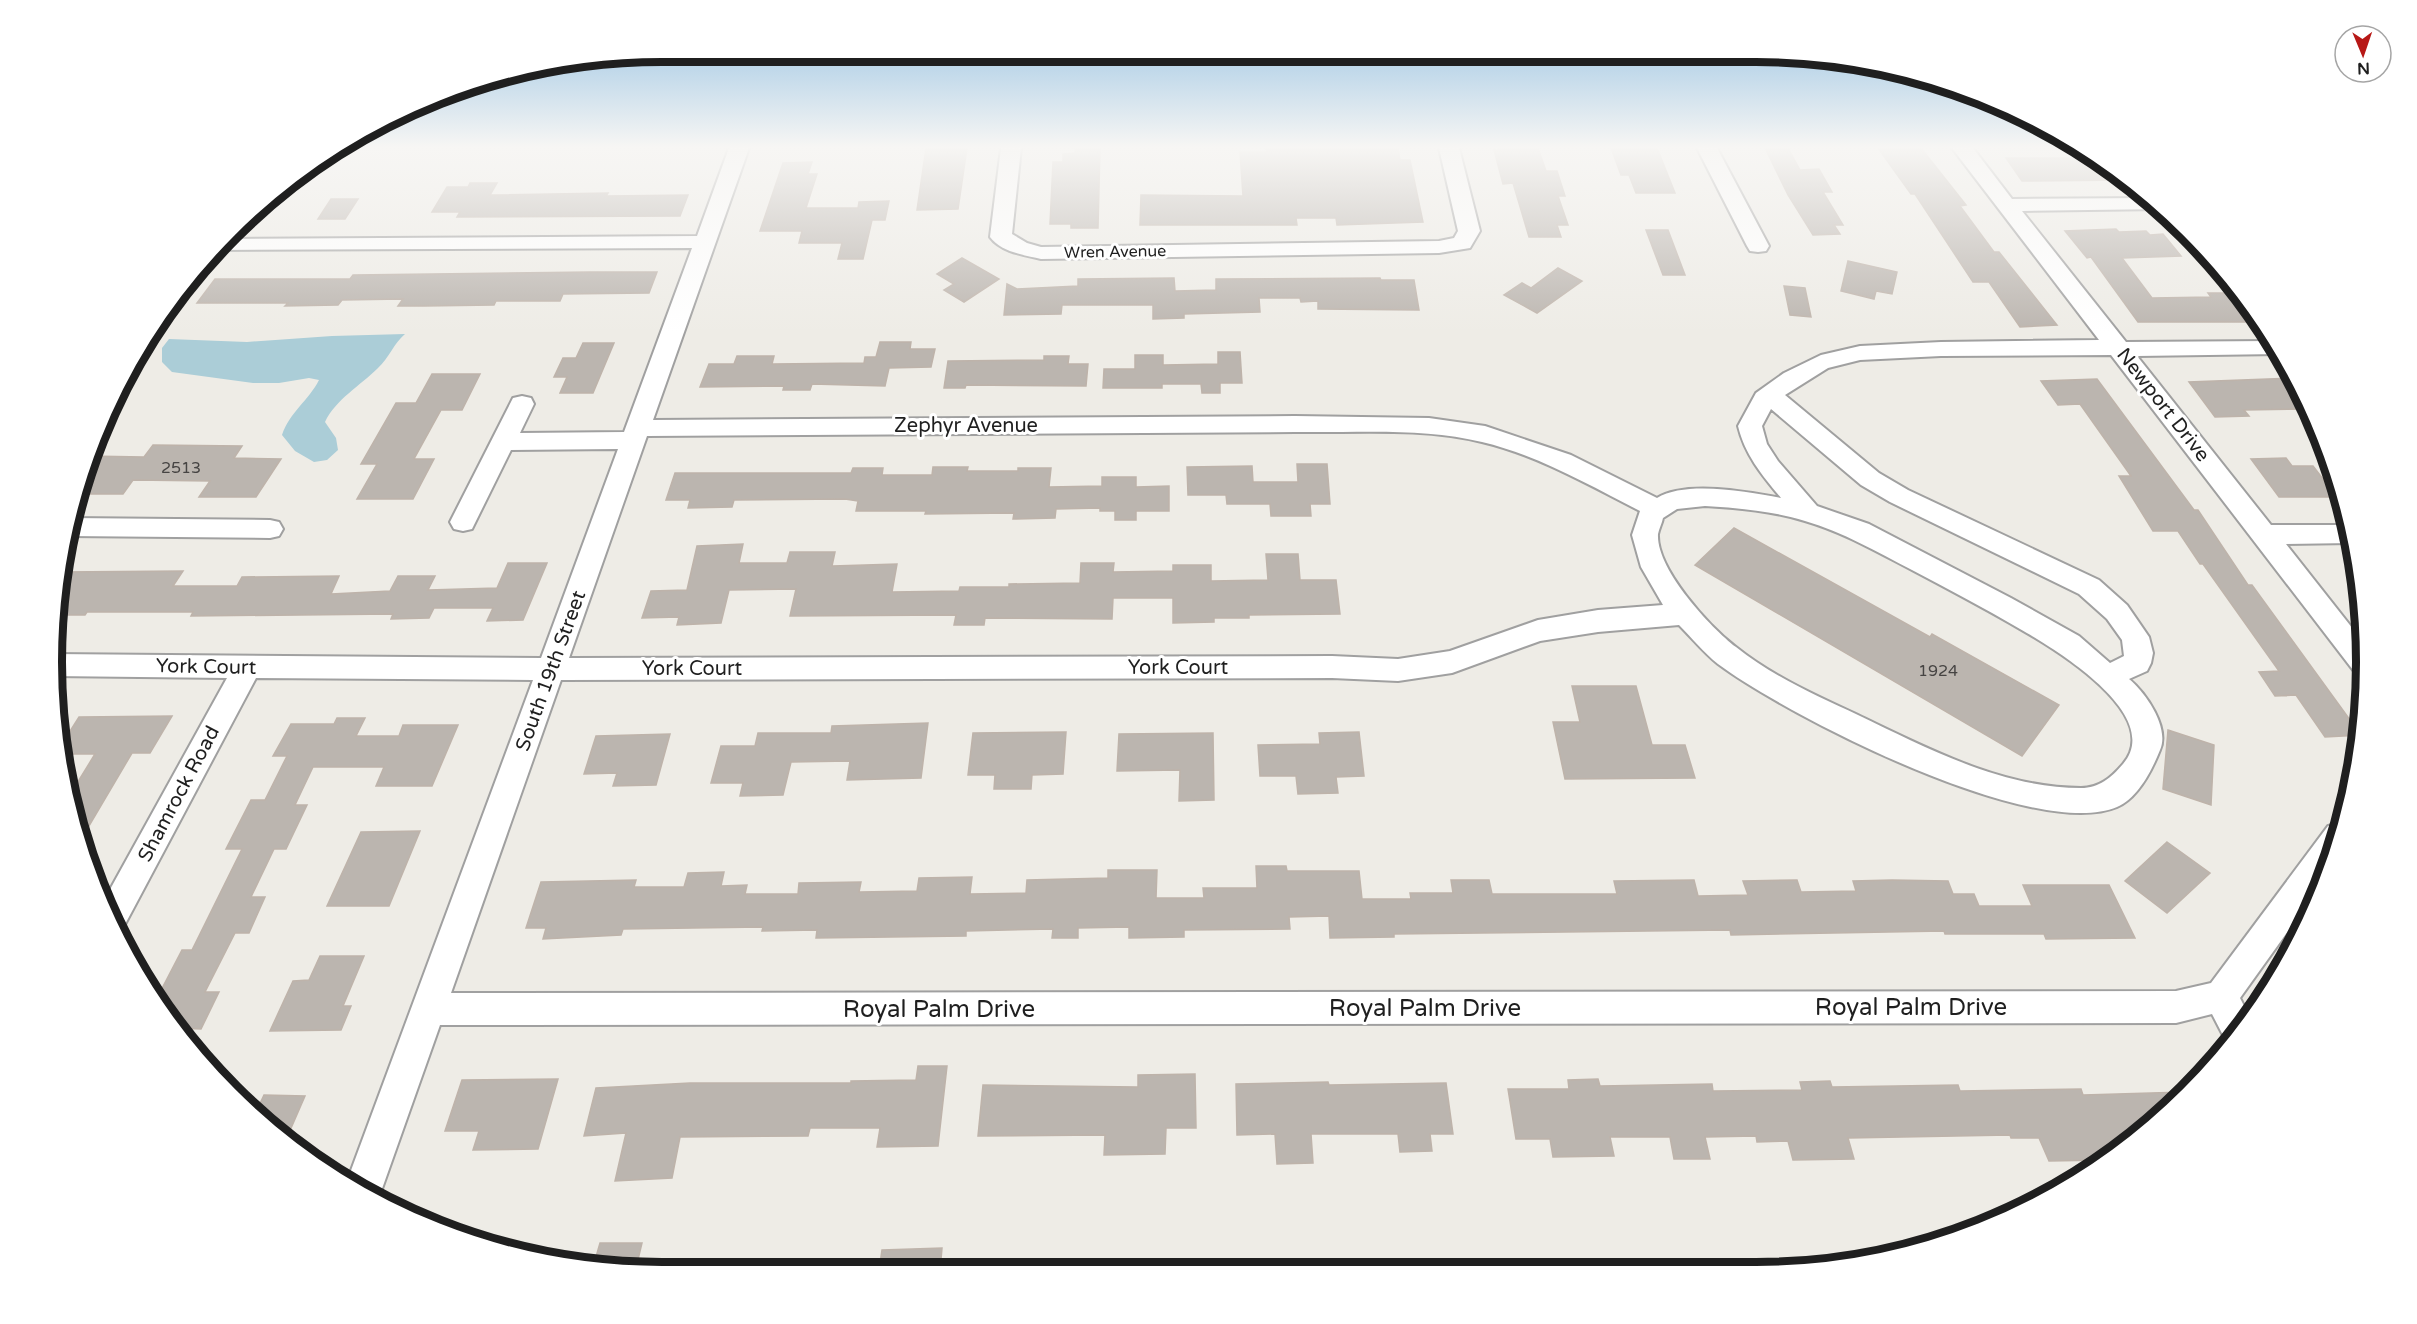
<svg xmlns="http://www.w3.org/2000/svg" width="2417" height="1324" viewBox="0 0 2417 1324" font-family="'Varela Round',sans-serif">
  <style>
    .water { fill: #abcdd7 }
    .building { fill: #bbb5af; stroke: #beb3aa; stroke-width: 1.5 }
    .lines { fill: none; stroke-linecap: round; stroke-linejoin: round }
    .minor-casing { stroke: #a0a0a0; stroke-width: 4 }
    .minor { fill: #fff; fill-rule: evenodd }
    .labels { text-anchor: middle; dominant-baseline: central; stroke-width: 6; stroke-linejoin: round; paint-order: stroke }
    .far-street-label { font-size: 16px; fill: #1f1f1f; stroke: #fff }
    .number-label { font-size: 16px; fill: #464443 }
    .street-label { font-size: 20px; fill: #1f1f1f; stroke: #fff }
    .near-street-label { font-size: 24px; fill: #1f1f1f; stroke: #fff }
    .rim { fill: none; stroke: #1f1f1f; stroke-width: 8 }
  </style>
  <rect width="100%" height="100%" fill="#eeece6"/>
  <path class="water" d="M405 334C394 343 389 358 378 368 360 386 336 399 325 422L336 438 338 450 327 460 314 462 295 451 282 435C289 413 309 400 319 380L309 378 279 383H253L172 372 162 362V348L169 339 247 342 332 336Z"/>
  <path class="building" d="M926 148H967L958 209 917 210Z
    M1075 148H1100L1098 228H1071V224H1050L1053 162H1063V154L1075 153Z
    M1266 148H1398L1400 160H1410L1423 222 1337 225 1336 218H1296L1297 225H1140L1141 195 1243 196 1240 152H1267Z
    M1500 148H1538L1546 171H1557L1565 196H1558L1568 225H1557L1561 237H1529L1513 183 1503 184 1494 150H1500Z
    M1611 148H1657L1675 193H1636L1629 175H1621Z
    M1765 148H1788L1800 170 1819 169 1832 192H1823L1843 225H1834L1840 234 1813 235 1788 195Z
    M1878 148H1921L1966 205 1960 206 1994 252H1999L2057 325 2020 327 1989 282H1973L1915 194H1911Z
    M2006 158H2095L2126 180 2022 181Z
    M812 162 808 174H817L806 208H858L859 202 889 201 885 220H872L863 259H838L842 243H799L802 231H760L783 163Z
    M470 183H497L490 195 608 193 606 196 688 195 680 216 457 217 460 212H432L447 187H468Z
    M331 199H358L345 219H318Z
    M2116 229 2119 232 2146 231 2150 235 2163 234 2181 256 2122 258 2152 298 2211 297 2208 293H2241L2260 322H2138L2091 257 2087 258 2065 231Z
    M1646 230H1668L1685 275H1663Z
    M962 258 999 279 964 302 944 290 954 284 937 274Z
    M1848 261 1897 272 1892 294 1876 291 1874 299 1841 291Z
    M1558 268 1582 281 1537 313 1504 295 1522 283 1531 288Z
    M591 272H657L649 293 563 294 560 301H496L494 305 424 306H398L403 299 342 300 338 305 285 306 288 303H197L215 279H350L353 275Z
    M1174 278 1175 291 1216 290V279L1380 278 1381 280H1414L1419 310 1318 309V301L1301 302 1300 298H1259L1260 312 1184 314V318L1153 319V305H1062L1061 314 1004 315 1007 284 1017 289 1078 286V279Z
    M1784 286 1805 288 1811 317 1790 315Z
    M880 342H911L910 349H935L931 367 889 368 885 386 812 384 810 390H783L784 386 700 387 709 364H734L737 356H774L772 364 864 363 865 357H876Z
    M583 343H614L593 393H560L567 377H554L563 358H576Z
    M1218 352H1240L1242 383H1220V393H1202L1201 384H1162V388H1103L1104 369H1135V355H1163V365L1218 364Z
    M1044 356H1069L1068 364H1088L1086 386 966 385 965 388H944L948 361 1044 360Z
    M432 374H480L462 410H441L414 459H434L413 499H357L377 464H361L396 403H416Z
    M2295 378 2309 409 2244 410 2249 416 2215 417 2189 382Z
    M2097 379 2194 510H2198L2248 585H2252L2361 735 2325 737 2296 695 2275 696 2259 672 2279 671 2203 564H2200L2178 531H2153L2119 476H2131L2080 404 2058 405 2041 381Z
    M153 445 242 446 234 458 281 459 256 497H199L210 481 133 480 123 494H75L88 456 144 457Z
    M2286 458 2292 466H2313L2337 497H2279L2251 459Z
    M1297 464H1327L1330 504H1310L1311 516H1271L1270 504H1227L1226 495H1188L1187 467 1252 466 1253 482H1298Z
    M933 467H968L967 471H1018V468H1051L1049 487 1102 486V477H1136V487L1169 486V511H1136V520H1115V511H1100V508L1056 509 1055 518 1013 519 1014 513 925 514 926 511H856L858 501 845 499 734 500 732 507 688 508 690 500H666L675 473H851L853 468H883L882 475H932Z
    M1734 528 1930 637 1932 634 2059 705 2022 756 1695 565Z
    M743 544 739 563H787L790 552H835L832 566 897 564 892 592 959 591 960 587H1009V584L1080 583 1081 563H1114L1113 572 1173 571V565H1211V581L1268 580 1266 554H1298L1300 580H1336L1340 614 1249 615V618H1214V622L1173 623V598H1113L1112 619 985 618 984 625H954L956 615 790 616 796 589 729 590 721 623 677 625 679 617 642 618 651 591 687 590 697 546Z
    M508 563H547L523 620 487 621 493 608H434L429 618 391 619 393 614 191 616 193 612H87L85 615H53L60 572 183 571 173 586H237L242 577 339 576 331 594 390 591 398 576H435L428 590 497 588Z
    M1572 686H1636L1652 745H1685L1695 778 1565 779 1553 722H1580Z
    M172 716 150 753H132L79 843 72 820 68 798 95 754H61L60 747 79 717Z
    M337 718H365L356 736H399L403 725H458L432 786H376L384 767H313L295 805H307L286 849H274L251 897H265L249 933H235L205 992H219L201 1029 175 1028 155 1002 182 950H192L242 849H226L251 800H265L287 756H273L291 724H334Z
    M928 723 921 778 847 780 850 761 791 762 783 795 740 796 743 783H711L721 746H755L758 733H831L832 726Z
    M2168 730 2214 745 2211 805 2163 789Z
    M1066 732 1063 774 1032 775 1031 789H994L995 775H968L973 733Z
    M1359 732 1364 776 1336 777 1338 793 1298 794 1296 776H1260L1258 745 1320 744 1319 733Z
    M1213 733 1214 800 1179 801 1180 770 1117 771 1119 734Z
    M670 734 656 785 613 786 617 773 584 774 596 736Z
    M420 831 389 906H327L361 832Z
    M2167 842 2210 873 2167 913 2125 881Z
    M1256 866H1286L1287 871H1359L1362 899H1411L1410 893H1453L1451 880H1489L1492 894H1617L1614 881 1694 880 1698 896 1748 895 1743 881 1797 880 1801 892 1856 891 1853 881 1892 880 1948 881 1953 894H1974L1979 906H2032L2023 885H2109L2135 938 2046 939 2044 934H1945L1944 931 1731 935 1730 930 1394 934V937L1330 938 1329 916 1289 917 1290 929 1184 930V937L1129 938V927L1078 928V938H1052L1053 929 966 931V936L816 938 817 930 762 931 763 927 623 929 621 935 543 939 546 928H526L541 882 636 880 634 887H684L688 873 724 872 721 886 747 885 745 894H798L799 883 861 882 859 892 917 891 919 878 972 877 970 894 1026 893 1027 880 1108 878V870H1157L1156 898H1204L1203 888H1257Z
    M320 956H364L343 1006H351L341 1030 270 1031 293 981 309 980Z
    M918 1066H947L938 1146 877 1147 880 1128H810L808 1136 680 1137 672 1178 615 1181 626 1133 584 1136 596 1088 690 1083H851V1081L916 1080Z
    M1195 1074 1196 1128H1166L1165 1154 1104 1155 1105 1135 978 1136 983 1085 1138 1087V1075Z
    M558 1079 538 1149 473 1150 479 1131H445L462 1080Z
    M1598 1079 1600 1086 1712 1084 1713 1091 1802 1090 1800 1082 1830 1081 1832 1087 1958 1085 1960 1091 2081 1089 2083 1095 2183 1092 2106 1160 2049 1161 2039 1138H2011L2010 1135 1848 1138 1854 1159 1793 1160 1788 1141 1757 1142 1756 1136 1705 1137 1710 1159H1674L1670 1137H1610L1614 1156 1553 1157 1550 1139H1516L1508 1089H1569L1568 1080Z
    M1328 1082 1329 1085 1446 1083 1453 1134H1430L1432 1151 1400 1152 1398 1134H1311L1313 1163 1277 1164 1275 1134 1237 1135 1236 1084Z
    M264 1095 305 1096 285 1142 255 1114Z
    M600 1243H642L635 1272 593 1267Z
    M942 1248 940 1271H879L882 1250Z"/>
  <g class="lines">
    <g class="minor-casing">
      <path id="minor" d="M729 148H749L653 420 1295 416 1429 418 1485 426 1571 455 1657 498C1686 480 1749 492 1781 498 1762 475 1745 455 1738 426L1756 393 1784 373 1821 355 1860 346 1941 342 2099 340 1952 148H1973L2012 199 2151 198 2164 209 2022 211 2126 342 2271 341 2280 354 2137 356 2271 525H2349L2352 543 2286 544 2364 643 2363 673 2353 670 2111 355 1941 356 1860 360 1828 368 1785 395 1879 473 1908 490 2099 580 2127 605 2149 637 2153 653 2151 663 2147 671 2129 679C2146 693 2170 728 2160 750 2152 770 2138 798 2117 807 2034 842 1788 716 1718 664 1704 653 1692 638 1679 625L1598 632 1540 641 1452 673 1398 681 1332 678 561 680 451 993 2176 991 2211 983 2328 826 2342 823 2334 858 2321 885 2240 998 2249 1016 2229 1044 2227 1043 2212 1014 2176 1023 440 1025 378 1200 346 1184 533 680 256 678 122 930 117 932 102 904 227 678 52 676V654L541 658 618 449 511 450 472 529 463 531 454 529 450 522 513 398 522 396 531 398 534 404 520 433 624 432 692 248 212 250 225 239 697 236ZM1771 409 1861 485 1890 502 2079 594 2107 619 2122 640 2124 656 2110 663 2079 636 2011 598 1869 524 1817 506 1778 461 1767 444 1762 426ZM1295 432C1356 433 1422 427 1482 442 1537 455 1589 485 1640 511L1632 535 1641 567 1663 605 1598 610 1538 620 1450 651 1398 659 1332 656 569 658 647 436ZM1705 506C1738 508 1773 511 1805 521 1843 532 1877 552 1912 570 1948 589 1984 608 2020 629 2055 649 2165 715 2123 764 2111 778 2099 788 2081 788 2002 788 1927 748 1858 715 1817 696 1772 676 1736 647 1710 627 1656 569 1658 534 1659 529 1662 523 1663 518L1677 509Z
        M1001 148H1021L1012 234 1027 243 1041 247 1439 241 1454 238 1458 231 1439 148H1459L1480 231 1470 248 1439 253 1041 259C1024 255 1001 252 990 237Z
        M1697 148H1717L1769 246 1766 251 1758 252 1750 251 1747 246Z
        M70 518 270 520 279 522 283 529 279 536 270 538 68 536Z"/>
    </g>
    <use href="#minor" class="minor"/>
  </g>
  <linearGradient id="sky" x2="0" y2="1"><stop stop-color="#8fbee1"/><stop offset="0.44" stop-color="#f7f6f4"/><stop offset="1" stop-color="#f7f6f4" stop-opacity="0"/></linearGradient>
  <rect width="2417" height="334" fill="url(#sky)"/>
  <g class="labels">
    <g class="far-street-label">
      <text transform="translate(1115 252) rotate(-1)">Wren Avenue</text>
    </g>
    <g class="number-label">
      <text x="181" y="468">2513</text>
      <text x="1938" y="671">1924</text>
    </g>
    <g class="street-label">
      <text transform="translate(2163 405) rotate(52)">Newport Drive</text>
      <text x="966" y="426">Zephyr Avenue</text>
      <text transform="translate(206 667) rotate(1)">York Court</text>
      <text x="1178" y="668">York Court</text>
      <text x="692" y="669">York Court</text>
      <text transform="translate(551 671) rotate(-70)">South 19th Street</text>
      <text transform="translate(179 794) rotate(-62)">Shamrock Road</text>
    </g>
    <g class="near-street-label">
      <text x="1911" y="1007">Royal Palm Drive</text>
      <text x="1425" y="1008">Royal Palm Drive</text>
      <text x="939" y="1009">Royal Palm Drive</text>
    </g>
  </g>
  <path d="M0 0H2417V1324H0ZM662 62H1756A600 600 0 0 1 2356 662V662A600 600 0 0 1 1756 1262H662A600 600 0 0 1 62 662V662A600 600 0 0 1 662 62Z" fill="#fff" fill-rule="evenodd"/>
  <path class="rim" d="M662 62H1756A600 600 0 0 1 2356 662V662A600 600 0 0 1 1756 1262H662A600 600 0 0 1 62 662V662A600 600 0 0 1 662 62Z"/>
  <g transform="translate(2363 54) rotate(178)"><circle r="28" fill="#ffffff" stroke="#a5a5a5" stroke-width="1.5"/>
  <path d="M0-4.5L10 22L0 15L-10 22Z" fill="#b71816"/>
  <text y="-9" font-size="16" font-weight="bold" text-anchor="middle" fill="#1f1f1f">N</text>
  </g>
</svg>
